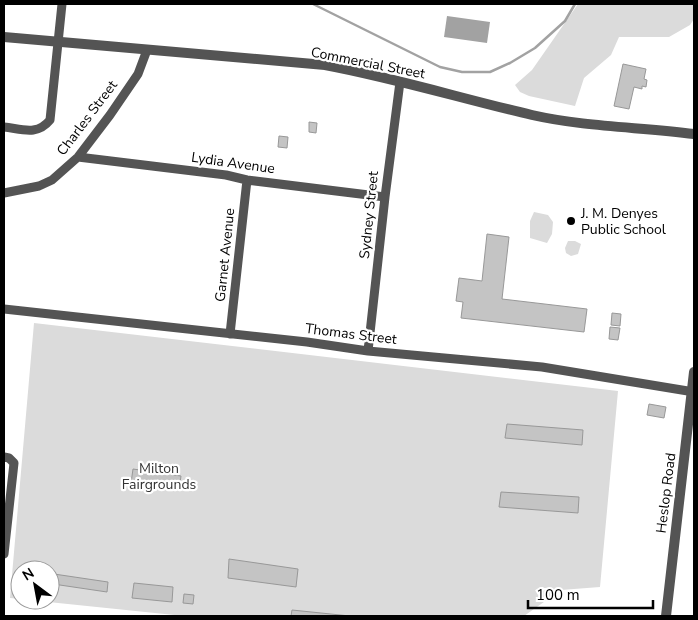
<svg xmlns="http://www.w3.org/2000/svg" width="698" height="620" viewBox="0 0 698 620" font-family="'Nunito Sans',sans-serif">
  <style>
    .green { fill: #dbdbdb }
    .water { fill: #a2a2a2 }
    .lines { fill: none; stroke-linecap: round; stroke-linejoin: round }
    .stream { stroke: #a2a2a2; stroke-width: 2.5 }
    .building { fill: #c4c4c4; stroke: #989898 }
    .minor { stroke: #545454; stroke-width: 9 }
    .tertiary { stroke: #545454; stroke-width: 10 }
    .poi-dot { fill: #000; stroke: #fff; stroke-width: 2 }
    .labels { text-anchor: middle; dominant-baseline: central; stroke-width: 4.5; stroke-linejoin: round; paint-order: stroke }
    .street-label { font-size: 14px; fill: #000; stroke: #fff }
    .poi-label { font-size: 14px; fill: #000; stroke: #fff; text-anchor: start }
    .park-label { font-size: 14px; fill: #323232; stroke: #fff }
  </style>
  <rect width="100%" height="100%" fill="#fff"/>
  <path class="green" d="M578 4H694V19L690 25 669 37H619L611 55 584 78 575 106 529 96 520 92 515 85 532 70Z
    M534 212 548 215 553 222 552 234 547 243 530 238V221Z
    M568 241H575L581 244 578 254 571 256 566 253 565 248Z
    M34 323 618 391 600 587 561 590 524 616H184L29 600H50V570H20V599L10 598Z"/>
  <path class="water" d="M447 16 490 22 487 43 444 37Z"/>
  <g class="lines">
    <path class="stream" d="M313 4 440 67 462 72H490L510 63 535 48 565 21 575 4"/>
  </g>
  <path class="building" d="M623 64 646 69 644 79 647 80 646 87 642 86V89L634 87 629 109 614 106Z
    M309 122 317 123 316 133 309 132Z
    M279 136 288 137 287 148 278 147Z
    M487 234 509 237 502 299 587 309 584 332 461 318 463 302 456 301 459 278 482 281Z
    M612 313 621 314 620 326 611 325Z
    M610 327 620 328 618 340 609 339Z
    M649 404 666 407 664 418 647 415Z
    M507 424 583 430 582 445 505 438Z
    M133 469 181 476 179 490 131 483Z
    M501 492 579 497 578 513 499 507Z
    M229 559 298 569 296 587 228 578Z
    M54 574 108 582 107 592 53 584Z
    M134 583 173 587 172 602 132 598Z
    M184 594 194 595 193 604 183 603Z
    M292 610 350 616H291Z"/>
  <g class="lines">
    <path class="minor" d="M4 127C22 129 37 136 50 120L62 4
      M78 157 226 175 247 180 385 197
      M4 193 39 186 52 180 78 157 110 115 138 74 147 50
      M4 309 307 342 368 351 542 367 694 392
      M230 334 247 180
      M368 351 385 197 400 82
      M4 457 9 458 14 463 4 554"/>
    <path class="tertiary" d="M4 37 325 65C395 78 463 99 532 115 585 127 640 127 694 134
      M666 616 694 372"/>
  </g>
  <circle class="poi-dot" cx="571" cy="221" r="5"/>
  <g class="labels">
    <g class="street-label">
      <text transform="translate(368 63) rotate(11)">Commercial Street</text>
      <text transform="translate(87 118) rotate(-53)">Charles Street</text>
      <text transform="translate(233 163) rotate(8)">Lydia Avenue</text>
      <text transform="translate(369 215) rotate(-84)">Sydney Street</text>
      <text transform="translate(225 255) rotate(-84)">Garnet Avenue</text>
      <text transform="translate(351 334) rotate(7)">Thomas Street</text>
      <text transform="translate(666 493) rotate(-83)">Heslop Road</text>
    </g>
    <g class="poi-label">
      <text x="581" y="213">J. M. Denyes<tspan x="581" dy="16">Public School</tspan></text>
    </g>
    <g class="park-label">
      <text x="159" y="468">Milton<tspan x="159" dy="16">Fairgrounds</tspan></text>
    </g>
  </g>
  <rect width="698" height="620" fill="none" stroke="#000000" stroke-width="10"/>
  <g transform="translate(35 585) rotate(328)"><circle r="24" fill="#ffffff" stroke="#999999"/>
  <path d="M0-4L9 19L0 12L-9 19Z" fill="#000000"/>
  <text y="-8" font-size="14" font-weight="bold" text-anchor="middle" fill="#000000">N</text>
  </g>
  <path d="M528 600v8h125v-8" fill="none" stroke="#000000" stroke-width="2.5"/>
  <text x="536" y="600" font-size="15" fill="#000000" stroke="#ffffff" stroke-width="4" paint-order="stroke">100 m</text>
</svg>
